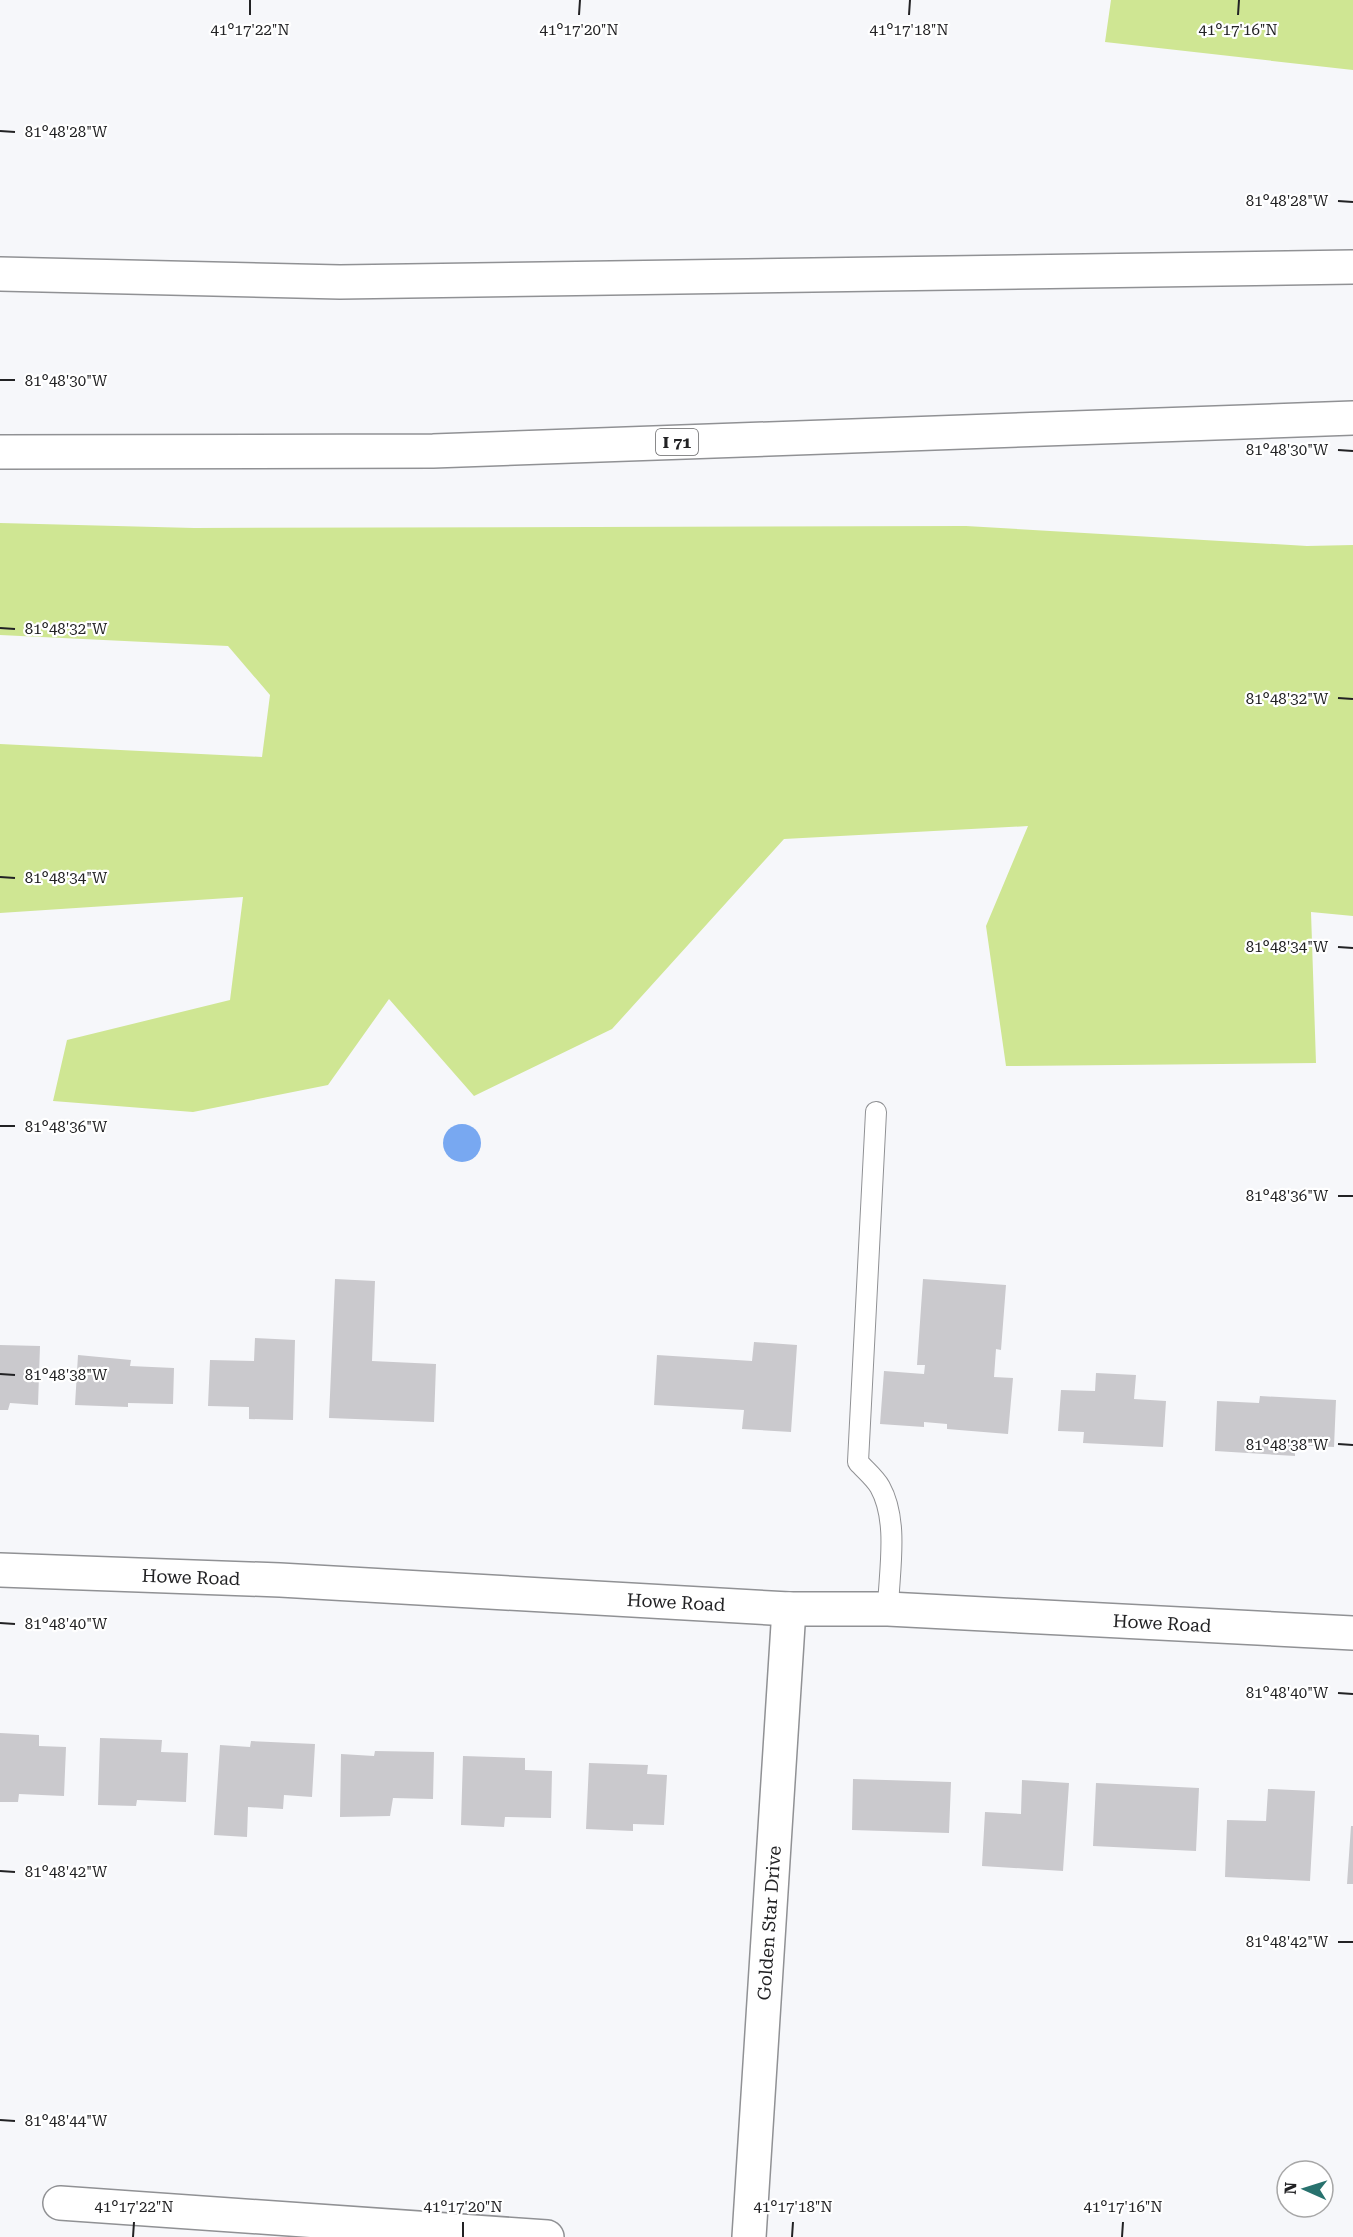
<svg xmlns="http://www.w3.org/2000/svg" width="1353" height="2237" viewBox="0 0 1353 2237" font-family="'Roboto Serif',serif">
  <style>
    .green { fill: #cfe693 }
    .water { fill: #78a8f1 }
    .building { fill: #cac9cd }
    .lines { fill: none; stroke-linecap: round; stroke-linejoin: round }
    .service-casing { stroke: #909194; stroke-width: 22 }
    .minor-casing { stroke: #909194; stroke-width: 36 }
    .tertiary-casing { stroke: #909194; stroke-width: 36 }
    .motorway-casing { stroke: #909194; stroke-width: 36 }
    .service { stroke: #fff; stroke-width: 20 }
    .minor { stroke: #fff; stroke-width: 33 }
    .tertiary { stroke: #fff; stroke-width: 33 }
    .motorway { stroke: #fff; stroke-width: 33 }
    .ticks { fill: none; stroke: #222224; stroke-width: 2 }
    .labels { text-anchor: middle; dominant-baseline: central; stroke-width: 4.5; stroke-linejoin: round; paint-order: stroke }
    .shield { fill: #fff; stroke: #646466; stroke-width: 1.5 }
    .shield-label { font-size: 16px; font-weight: bold; fill: #222224 }
    .street-label { font-size: 18px; fill: #222224; stroke: #fff }
    .ticks-label { font-size: 15px; text-anchor: middle; fill: #222224; stroke: #fff; stroke-width: 4.5; stroke-linejoin: round; paint-order: stroke }
  </style>
  <rect width="100%" height="100%" fill="#f6f7fa"/>
  <path class="green" d="M1111 0H1353V70L1105 42Z
    M0 523 194 528 966 526 1307 546 1353 545V916L1311 912 1316 1063 1006 1066 986 926 1028 826 784 839 612 1029 474 1096 389 999 328 1085 193 1112 53 1101 67 1040 230 1000 243 897 0 913V744L262 757 270 695 228 646 0 635Z"/>
  <path class="water" d="M443 1143a19 19 0 1 1 38 0a19 19 0 1 1-38 0Z"/>
  <path class="building" d="M335 1279 375 1281 372 1361 436 1364 434 1422 329 1418Z
    M923 1279 1006 1285 1001 1350 996 1349 994 1377 1013 1378 1008 1434 947 1429V1424L924 1422V1427L880 1424 884 1371 924 1374 925 1365H917Z
    M255 1338 295 1340 293 1420 249 1419V1407L208 1406 210 1360 254 1361Z
    M754 1342 797 1345 791 1432 742 1429 744 1410 654 1405 657 1355 752 1361Z
    M0 1345 40 1346 38 1405 10 1403 8 1410H0Z
    M78 1355 131 1360 130 1366 174 1368 173 1404 128 1403V1407L75 1405Z
    M1096 1373 1136 1375 1134 1399 1166 1401 1163 1447 1083 1443 1084 1432 1058 1431 1061 1390 1095 1391Z
    M1260 1396 1336 1400 1334 1447 1295 1445V1456L1215 1451 1217 1401 1259 1403Z
    M0 1733 39 1735V1746L66 1747 64 1796 19 1794 18 1802H0Z
    M100 1738 162 1740 161 1752 188 1753 186 1802 137 1800 136 1806 98 1805Z
    M251 1741 315 1744 312 1797 284 1795 283 1809 248 1807 247 1837 214 1835 220 1745 250 1747Z
    M375 1751 434 1752 433 1799 393 1798 390 1816 340 1817 341 1754 374 1756Z
    M463 1756 525 1758V1770L552 1771 551 1818 505 1817 504 1827 461 1825Z
    M589 1763 648 1765 647 1774 667 1775 664 1825 633 1824V1831L586 1829Z
    M853 1779 951 1782 949 1833 852 1830Z
    M1022 1780 1069 1783 1063 1871 982 1866 985 1812 1021 1814Z
    M1096 1783 1199 1788 1196 1851 1093 1846Z
    M1268 1789 1315 1791 1310 1881 1225 1877 1227 1820 1266 1821Z
    M1351 1826H1353V1884H1347Z"/>
  <g class="lines">
    <g class="service-casing">
      <path id="service" d="M876 1112 858 1462C865 1470 875 1478 880 1487 899 1521 889 1571 888 1609"/>
    </g>
    <g class="minor-casing">
      <path id="minor" d="M60 2203 547 2237
        M749 2237 789 1609"/>
    </g>
    <g class="tertiary-casing">
      <path id="tertiary" d="M0 1570 280 1580 789 1609H888L1353 1633"/>
    </g>
    <g class="motorway-casing">
      <path id="motorway" d="M0 274 340 282 1353 267
        M0 452 433 451 1353 418"/>
    </g>
    <use href="#service" class="service"/>
    <use href="#minor" class="minor"/>
    <use href="#tertiary" class="tertiary"/>
    <use href="#motorway" class="motorway"/>
  </g>
  <path class="ticks" d="M250 15V0M579 15 580 0M909 15 910 0M1238 15 1239 0M0 131 15 132M1338 201 1353 202M0 380H15M1338 450 1353 451M0 628 15 629M1338 698 1353 699M0 877 15 878M1338 947 1353 948M0 1126H15M1338 1196H1353M0 1374 15 1375M1338 1444 1353 1445M0 1623 15 1624M1338 1693 1353 1694M0 1871 15 1872M1338 1942H1353M0 2120 15 2121M133 2237 134 2222M463 2237V2222M792 2237 793 2222M1122 2237 1123 2222"/>
  <g class="labels">
    <rect class="shield" x="656" y="429" width="42" height="26" rx="4.5"/>
    <g class="shield-label">
      <text x="677" y="442">I 71</text>
    </g>
    <g class="street-label">
      <text transform="translate(191 1577) rotate(2)">Howe Road</text>
      <text transform="translate(676 1602) rotate(3)">Howe Road</text>
      <text transform="translate(1162 1623) rotate(3)">Howe Road</text>
      <text transform="translate(769 1923) rotate(-86)">Golden Star Drive</text>
    </g>
  </g>
  <g class="ticks-label">
    <text x="250" y="35">41°17'22"N</text>
    <text x="579" y="35">41°17'20"N</text>
    <text x="909" y="35">41°17'18"N</text>
    <text x="1238" y="35">41°17'16"N</text>
    <text x="66" y="137">81°48'28"W</text>
    <text x="1287" y="206">81°48'28"W</text>
    <text x="66" y="386">81°48'30"W</text>
    <text x="1287" y="455">81°48'30"W</text>
    <text x="66" y="634">81°48'32"W</text>
    <text x="1287" y="704">81°48'32"W</text>
    <text x="66" y="883">81°48'34"W</text>
    <text x="1287" y="952">81°48'34"W</text>
    <text x="66" y="1132">81°48'36"W</text>
    <text x="1287" y="1201">81°48'36"W</text>
    <text x="66" y="1380">81°48'38"W</text>
    <text x="1287" y="1450">81°48'38"W</text>
    <text x="66" y="1629">81°48'40"W</text>
    <text x="1287" y="1698">81°48'40"W</text>
    <text x="66" y="1877">81°48'42"W</text>
    <text x="1287" y="1947">81°48'42"W</text>
    <text x="66" y="2126">81°48'44"W</text>
    <text x="134" y="2212">41°17'22"N</text>
    <text x="463" y="2212">41°17'20"N</text>
    <text x="793" y="2212">41°17'18"N</text>
    <text x="1123" y="2212">41°17'16"N</text>
  </g>
  <g transform="translate(1305 2189) rotate(273)"><circle r="28" fill="#ffffff" stroke="#a7a7a7" stroke-width="1.5"/>
  <path d="M0-4.5L10 22L0 15L-10 22Z" fill="#28726e"/>
  <text y="-9" font-size="16" font-weight="bold" text-anchor="middle" fill="#222224">N</text>
  </g>
</svg>
